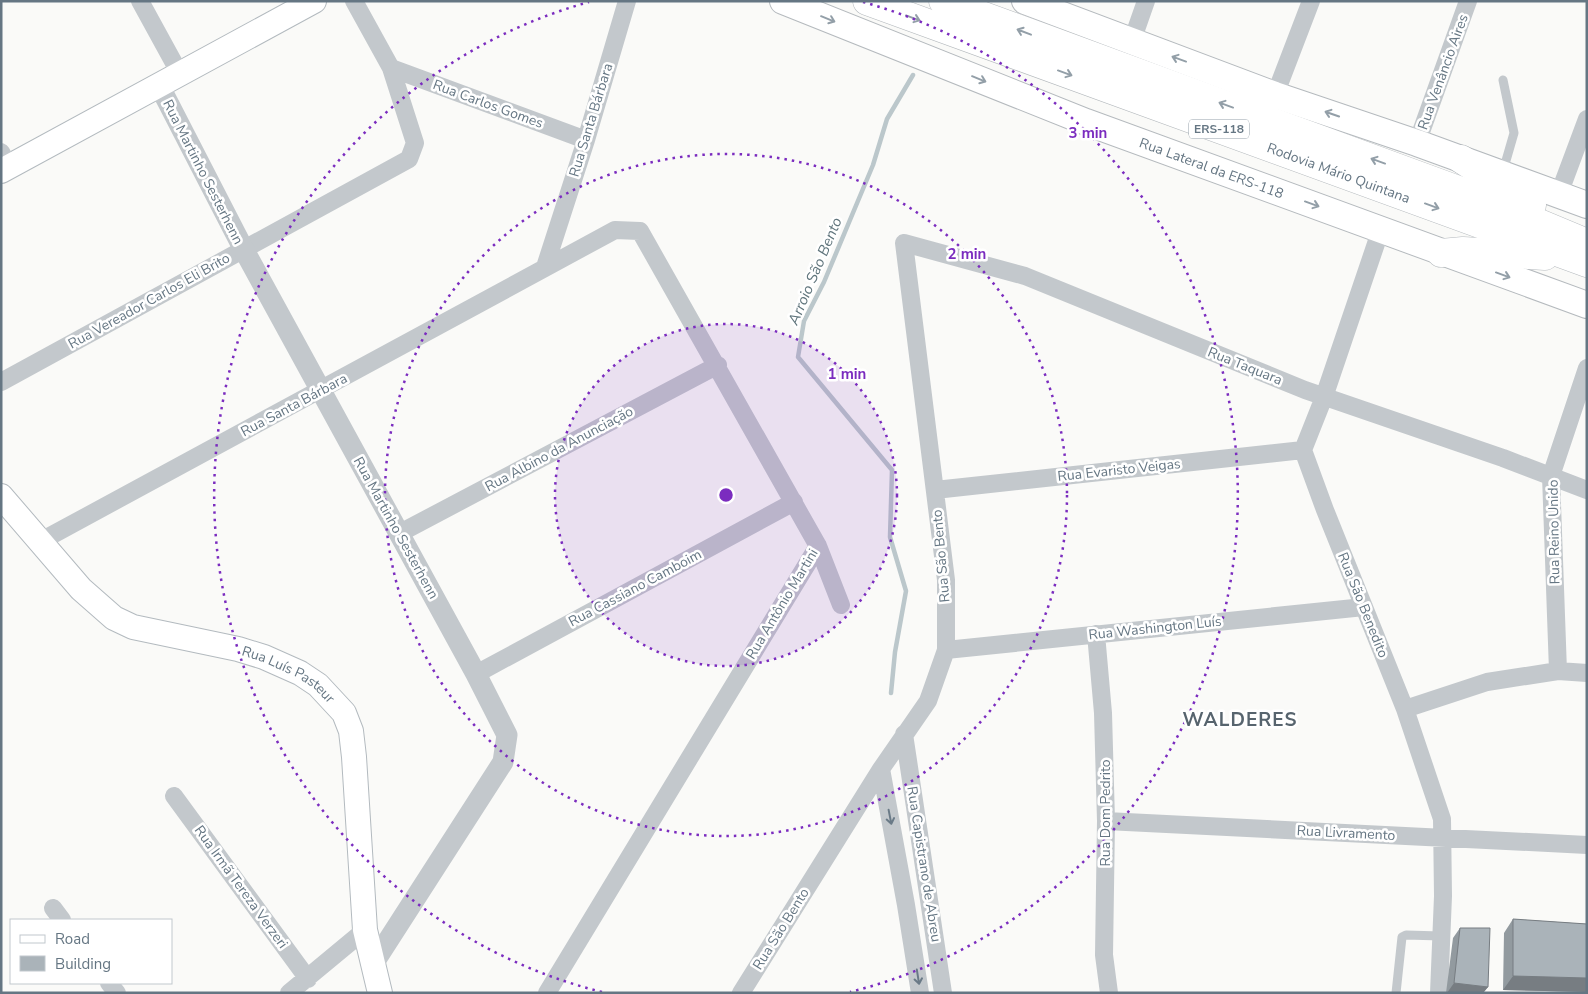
<svg xmlns="http://www.w3.org/2000/svg" width="1588" height="994" viewBox="0 0 1588 994" font-family="'Nunito Sans',sans-serif">
  <style>
    .lines { fill: none; stroke-linecap: round; stroke-linejoin: round }
    .stream { stroke: #bbc7cb; stroke-width: 4.5 }
    .secondary-casing { stroke: #b3babf; stroke-width: 26 }
    .primary-casing { stroke: #b5babe; stroke-width: 28 }
    .trunk-casing { stroke: #b4b9bd; stroke-width: 29 }
    .service { stroke: #c3c8cc; stroke-width: 9 }
    .minor { stroke: #c3c8cc; stroke-width: 18 }
    .tertiary { stroke: #c3c8cc; stroke-width: 21 }
    .secondary { stroke: #fff; stroke-width: 24 }
    .primary { stroke: #fff; stroke-width: 26 }
    .trunk { stroke: #fff; stroke-width: 28 }
    .wall { fill: #929a9f }
    .shaded-wall { fill: #777d82 }
    .building { fill: #aab3b9; stroke: #777d82 }
    .oneway { stroke: #939fa8 }
    .oneway2 { stroke: #6a7a87 }
    .ring { fill: none; stroke: #7b2cbf; stroke-width: 2.5; stroke-dasharray: 2.5 5 }
    .labels { text-anchor: middle; dominant-baseline: central; stroke-width: 5; stroke-linejoin: round; paint-order: stroke }
    .shield { fill: #fff; stroke: #939fa8; stroke-width: 1 }
    .shield-label { font-size: 12px; font-weight: bold; fill: #657683 }
    .street-label { font-size: 14px; fill: #657683; stroke: #fff }
    .water-label { font-size: 15px; font-style: italic; fill: #60757c; stroke: #fff }
    .district-label { font-size: 19px; font-weight: bold; letter-spacing: 1px; fill: #57646e; stroke: #fff }
    .centre { fill: #7b2cbf; stroke: #fff; stroke-width: 2.5 }
    .ring-label { font-size: 15px; text-anchor: middle; font-weight: bold; fill: #7b2cbf; stroke: #fff; stroke-width: 5; stroke-linejoin: round; paint-order: stroke }
  </style>
  <rect width="100%" height="100%" fill="#fafaf8"/>
  <g class="lines">
    <path class="stream" d="M891 693 895 652 906 591 890 537 892 470 798 357 804 321 824 282 873 165 887 119 913 75"/>
    <g class="secondary-casing">
      <g id="secondary">
        <path d="M1 171 314 1"/>
        <path id="s1" d="M1 496 81 589 114 618 133 627 238 649 264 657 300 673 318 685 344 713 351 731 354 757 365 930 380 993"/>
      </g>
    </g>
    <g class="primary-casing">
      <g id="primary">
        <path id="s2" d="M783 1 1086 122 1587 305"/>
        <path d="M1025 1 1275 95 1417 143 1587 205"/>
      </g>
    </g>
    <g class="trunk-casing">
      <g id="trunk">
        <path id="s3" d="M867 1 1587 263"/>
        <path d="M943 1 1472 195 1587 243"/>
        <path d="M1461 159 1532 205"/>
        <path d="M1441 253 1463 251 1545 256"/>
      </g>
    </g>
    <path class="service" d="M1503 80 1514 133 1503 171
      M1396 993 1402 937 1406 935 1441 936"/>
    <path class="minor" d="M140 1 180 74
      M1132 41 1146 1
      M391 68 586 140
      M1275 95 1311 1
      M1417 143 1468 1
      M1 152 9 167
      M1559 194 1587 119
      M1381 229 1324 397 1303 450 1325 510 1405 709 1442 819 1443 896 1439 993
      M545 267 586 140 627 1
      M1 382 409 159 415 143 391 68 354 1
      M935 490 1303 450
      M400 533 718 365
      M41 541 615 230 640 231 818 546 841 605
      M1096 634 1103 713 1106 821 1104 955 1109 993
      M946 650 1364 607
      M1558 671 1551 476 1587 368
      M476 674 794 502
      M1405 709 1487 682 1558 671 1587 673
      M904 734 943 993
      M881 769 906 905 920 993
      M174 796 308 979
      M1106 821 1587 845
      M53 908 62 920
      M109 983 117 993
      M289 993 365 930
      M547 993 818 546
      M741 993 881 769 928 701 946 650V580L904 243 1025 276 1305 390 1503 458 1587 490"/>
    <path class="tertiary" d="M159 85 244 250 476 674 507 735 503 762 373 964"/>
    <use href="#secondary" class="secondary"/>
    <use href="#primary" class="primary"/>
    <use href="#trunk" class="trunk"/>
  </g>
  <path class="wall" d="M1513 919 1587 924V992L1503 990 1504 933Z
    M1460 928 1488 987 1483 993H1446L1453 938Z"/>
  <path class="shaded-wall" d="M1513 976 1587 978V992L1503 990Z
    M1454 983 1488 987 1483 993H1447Z"/>
  <path class="building" d="M1513 919 1587 924V978L1513 976Z
    M1460 928H1490L1488 987 1454 983Z"/>
  <defs><path id="oneway-shaft" d="M-6 0H5M1.5-3L5.5 0L1.5 3" fill="none" stroke-width="1.6" stroke-linecap="round" stroke-linejoin="round" transform="scale(1.25)"/></defs>
  <g class="oneway">
    <use href="#oneway-shaft" transform="translate(913 18) rotate(20)"/>
    <use href="#oneway-shaft" transform="translate(828 19) rotate(22)"/>
    <use href="#oneway-shaft" transform="translate(1024 32) rotate(-159)"/>
    <use href="#oneway-shaft" transform="translate(1179 59) rotate(-160)"/>
    <use href="#oneway-shaft" transform="translate(1065 73) rotate(20)"/>
    <use href="#oneway-shaft" transform="translate(979 79) rotate(22)"/>
    <use href="#oneway-shaft" transform="translate(1226 105) rotate(-160)"/>
    <use href="#oneway-shaft" transform="translate(1332 114) rotate(-161)"/>
    <use href="#oneway-shaft" transform="translate(1378 161) rotate(-160)"/>
    <use href="#oneway-shaft" transform="translate(1312 204) rotate(20)"/>
    <use href="#oneway-shaft" transform="translate(1432 206) rotate(20)"/>
    <use href="#oneway-shaft" transform="translate(1503 275) rotate(20)"/>
  </g>
  <g class="oneway2">
    <use href="#oneway-shaft" transform="translate(890 817) rotate(79)"/>
    <use href="#oneway-shaft" transform="translate(918 977) rotate(81)"/>
  </g>
  <circle cx="726" cy="495" r="171" fill="#7b2cbf" fill-opacity=".12"/>
  <g class="ring">
    <circle cx="726" cy="495" r="171"/>
    <circle cx="726" cy="495" r="341"/>
    <path d="M602 992A512 512 0 0 1 589 2M863 2A512 512 0 0 1 850 992"/>
  </g>
  <g class="labels">
    <rect class="shield" x="1189" y="119.5" width="60" height="19" rx="4"/>
    <g class="shield-label">
      <text x="1219" y="129">ERS-118</text>
    </g>
    <g class="street-label">
      <text transform="translate(1443 72) rotate(-70)">Rua Venâncio Aires</text>
      <text transform="translate(488 104) rotate(20)">Rua Carlos Gomes</text>
      <text transform="translate(591 120) rotate(-73)">Rua Santa Bárbara</text>
      <text stroke="none"><textPath href="#s2" startOffset="460">Rua Lateral da ERS-118</textPath></text>
      <text transform="translate(203 172) rotate(63)">Rua Martinho Sesterhenn</text>
      <text stroke="none"><textPath href="#s3" startOffset="502">Rodovia Mário Quintana</textPath></text>
      <text transform="translate(149 301) rotate(-29)">Rua Vereador Carlos Eli Brito</text>
      <text transform="translate(1245 366) rotate(22)">Rua Taquara</text>
      <text transform="translate(294 405) rotate(-28)">Rua Santa Bárbara</text>
      <text transform="translate(559 449) rotate(-28)">Rua Albino da Anunciação</text>
      <text transform="translate(1119 470) rotate(-6)">Rua Evaristo Veigas</text>
      <text transform="translate(396 528) rotate(61)">Rua Martinho Sesterhenn</text>
      <text transform="translate(1554 532) rotate(-91)">Rua Reino Unido</text>
      <text transform="translate(941 556) rotate(-95)">Rua São Bento</text>
      <text transform="translate(635 588) rotate(-28)">Rua Cassiano Camboim</text>
      <text transform="translate(782 604) rotate(-59)">Rua Antônio Martini</text>
      <text transform="translate(1363 605) rotate(68)">Rua São Benedito</text>
      <text transform="translate(1155 628) rotate(-6)">Rua Washington Luís</text>
      <text stroke="none"><textPath href="#s1" startOffset="352">Rua Luís Pasteur</textPath></text>
      <text transform="translate(1105 813) rotate(-90)">Rua Dom Pedrito</text>
      <text transform="translate(1346 833) rotate(3)">Rua Livramento</text>
      <text transform="translate(924 864) rotate(81)">Rua Capistrano de Abreu</text>
      <text transform="translate(241 887) rotate(54)">Rua Irmã Tereza Verzeri</text>
      <text transform="translate(781 929) rotate(-58)">Rua São Bento</text>
    </g>
    <g class="water-label">
      <text transform="translate(815 271) rotate(-67)">Arroio São Bento</text>
    </g>
    <g class="district-label">
      <text x="1240" y="720">WALDERES</text>
    </g>
  </g>
  <circle cx="726" cy="495" r="8" class="centre"/>
  <g class="ring-label">
    <text x="1088" y="138">3 min</text>
    <text x="967" y="259">2 min</text>
    <text x="847" y="379">1 min</text>
  </g>
  <rect width="1588" height="994" fill="none" stroke="#657683" stroke-width="5"/>
  <rect x="10" y="919" width="162" height="65" fill="#ffffff" stroke="#c1c8cd"/>
  <rect x="20" y="935" width="25" height="8" fill="#ffffff" stroke="#c1c8cd"/>
  <text x="55" y="944" font-size="15" fill="#657683">Road</text>
  <rect x="20" y="956" width="25" height="15" fill="#aab3b9" stroke="#c1c8cd"/>
  <text x="55" y="969" font-size="15" fill="#657683">Building</text>
</svg>
